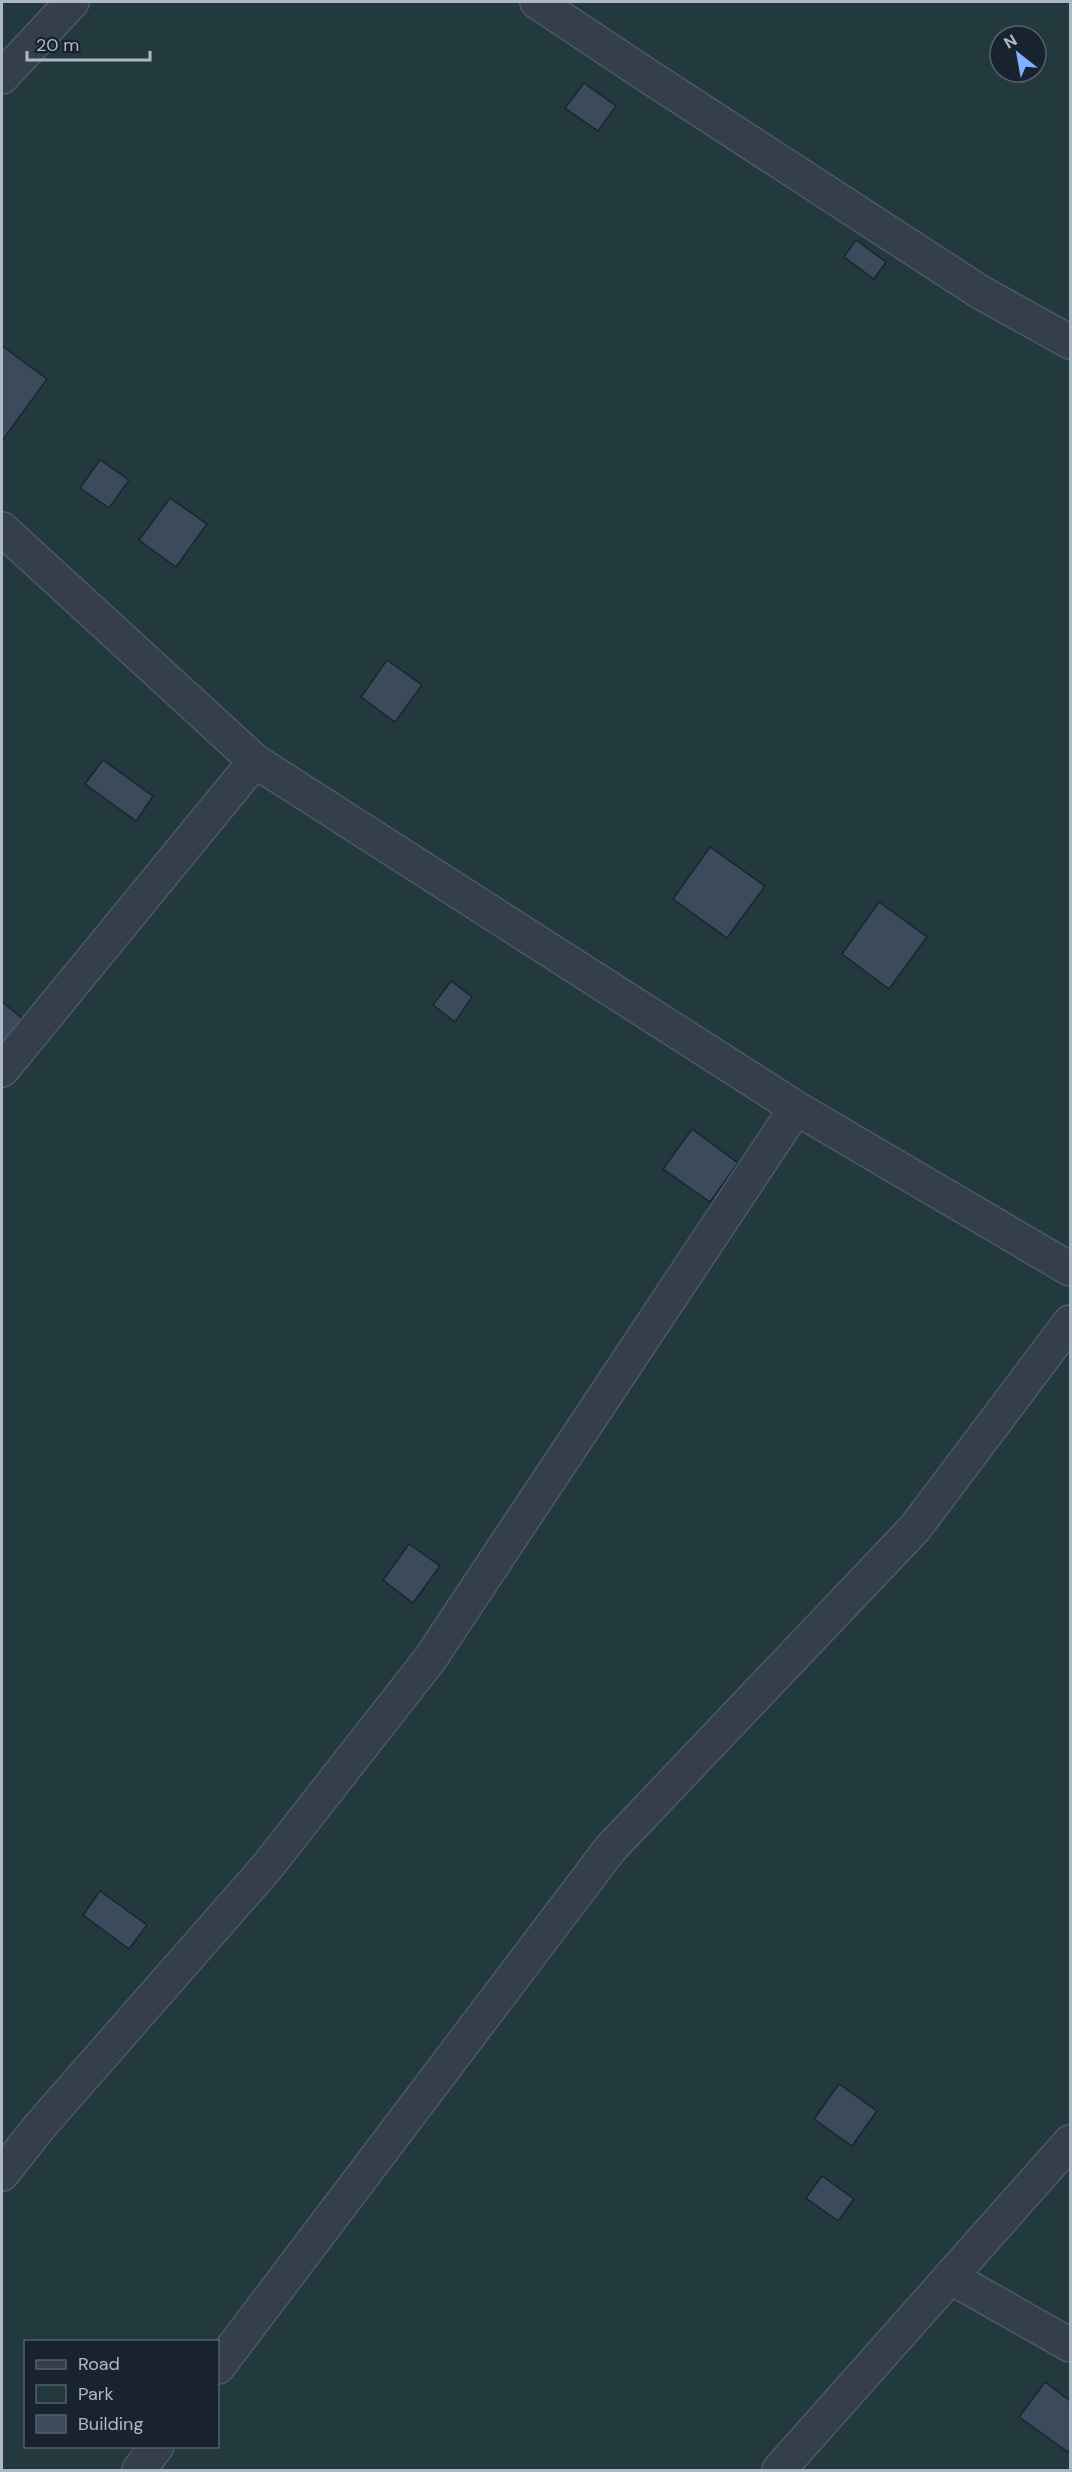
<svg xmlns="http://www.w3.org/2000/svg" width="1072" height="2472" viewBox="0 0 1072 2472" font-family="'DM Sans',sans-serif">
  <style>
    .green { fill: #223a3d; fill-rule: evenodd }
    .building { fill: #3b4b5b; stroke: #1b2532; stroke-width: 1.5 }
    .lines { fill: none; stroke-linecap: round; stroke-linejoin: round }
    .street-casing { stroke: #4e5966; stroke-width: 36 }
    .street { stroke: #343e4c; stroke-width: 33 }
  </style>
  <rect width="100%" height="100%" fill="#202c3c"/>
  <path class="green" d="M2 2H1070V2470H2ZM1000 36H1036V72H1000ZM26 2342H218V2446H26Z"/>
  <path class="building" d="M584 83 616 106 598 131 565 108Z
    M856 240 886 262 874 279 844 257Z
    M2 346 47 379 2 441Z
    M100 460 129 480 109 508 80 488Z
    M170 498 207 524 176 567 139 540Z
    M387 660 422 685 395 722 361 697Z
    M103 760 153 796 136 821 85 784Z
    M710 847 765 886 727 938 673 899Z
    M879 902 927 937 889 989 842 954Z
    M451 981 472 997 455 1022 433 1005Z
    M2 1002 22 1018 2 1047Z
    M692 1129 738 1163 710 1202 663 1169Z
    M409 1544 440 1566 413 1603 383 1580Z
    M100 1891 147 1925 129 1949 83 1915Z
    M839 2084 877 2111 852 2146 814 2119Z
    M822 2176 854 2199 838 2221 806 2198Z
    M1045 2382 1070 2401V2449L1068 2452 1019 2417Z"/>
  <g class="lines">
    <g class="street-casing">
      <path id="street" d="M537 2 645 74 980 292 1070 342
        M2 77 72 2
        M2 529 255 761 796 1108 1070 1269
        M2 1070 255 761
        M2 2174 40 2126 267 1867 430 1659 796 1108
        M952 2278 1070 2345
        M218 2367 610 1849 915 1528 1070 1322
        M139 2470 157 2446
        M779 2470 1070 2142"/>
    </g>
    <use href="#street" class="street"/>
  </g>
  <rect width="1072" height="2472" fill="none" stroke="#aeb9c8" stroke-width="6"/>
  <rect x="24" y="2340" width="195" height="108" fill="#192330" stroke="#555f6d" stroke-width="1.5"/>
  <rect x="36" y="2360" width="30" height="9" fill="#343e4c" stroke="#555f6d" stroke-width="1.5"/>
  <text x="78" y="2370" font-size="18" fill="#aeb9c8">Road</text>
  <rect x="36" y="2385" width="30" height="18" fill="#223a3d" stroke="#555f6d" stroke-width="1.5"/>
  <text x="78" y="2400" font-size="18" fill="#aeb9c8">Park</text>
  <rect x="36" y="2415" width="30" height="18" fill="#3b4b5b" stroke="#555f6d" stroke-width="1.5"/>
  <text x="78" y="2430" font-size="18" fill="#aeb9c8">Building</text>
  <g transform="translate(1018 54) rotate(329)"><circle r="28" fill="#192330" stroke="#555f6d" stroke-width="1.5"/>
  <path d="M0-4.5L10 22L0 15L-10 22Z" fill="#7cb2ff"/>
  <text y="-9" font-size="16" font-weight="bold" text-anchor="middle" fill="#aeb9c8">N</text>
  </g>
  <path d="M27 51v9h123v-9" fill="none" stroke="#aeb9c8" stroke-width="3"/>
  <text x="36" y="51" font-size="18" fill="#aeb9c8" stroke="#192330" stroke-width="4.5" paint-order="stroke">20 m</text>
</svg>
